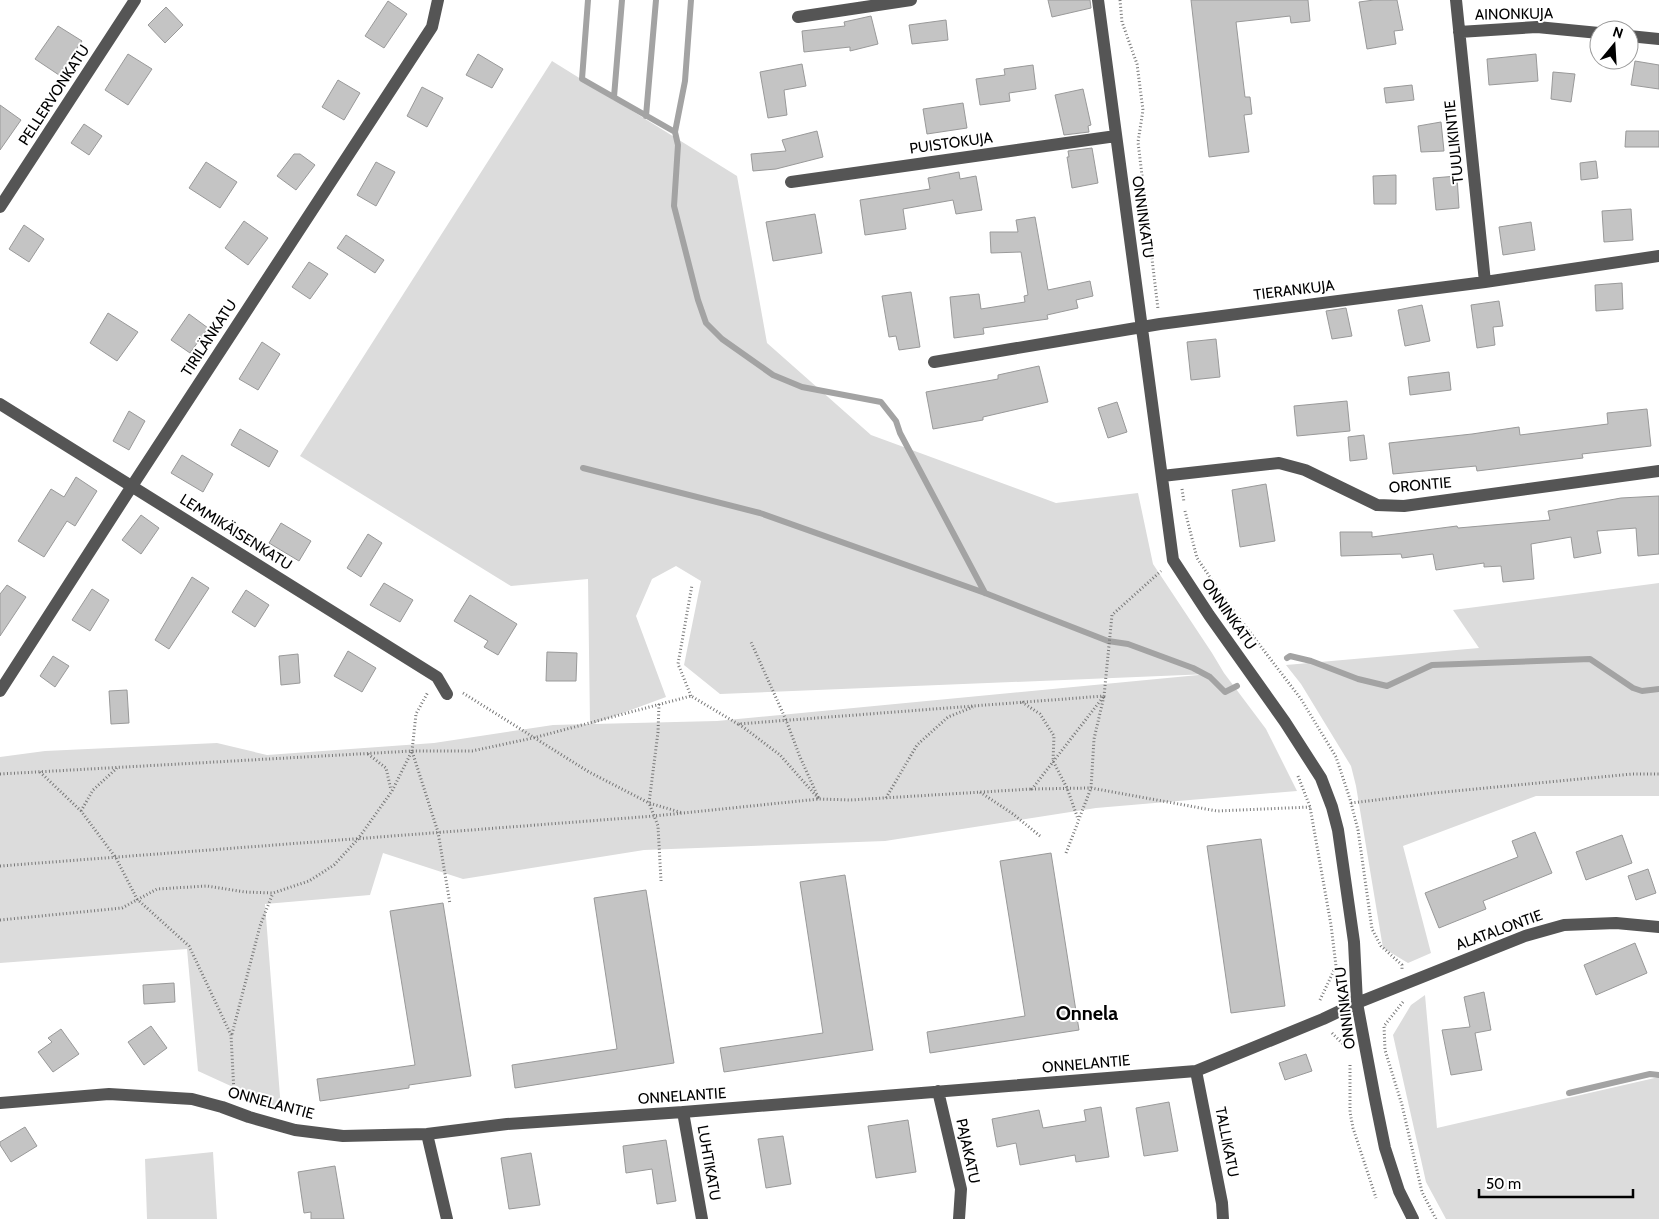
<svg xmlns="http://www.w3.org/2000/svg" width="1659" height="1219" viewBox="0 0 1659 1219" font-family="Cabin,sans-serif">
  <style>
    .green { fill: #dcdcdc; fill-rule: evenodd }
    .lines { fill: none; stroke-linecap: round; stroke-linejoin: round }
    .stream { stroke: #a3a3a3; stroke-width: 6 }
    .building { fill: #c4c4c4; stroke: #999 }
    .path { stroke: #777; stroke-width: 3; stroke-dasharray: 1 2.5; stroke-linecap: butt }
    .minor { stroke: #555; stroke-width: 12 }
    .labels { text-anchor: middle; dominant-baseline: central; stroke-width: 4; stroke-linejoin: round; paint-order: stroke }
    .street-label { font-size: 15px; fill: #000; stroke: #fff }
    .district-label { font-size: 20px; font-weight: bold; fill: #000; stroke: #fff }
  </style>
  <rect width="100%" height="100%" fill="#fff"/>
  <path class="green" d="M552 61 737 176 767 343 871 435 1056 503 1138 493 1153 564 1212 653 1224 673 1266 729 1297 791 1096 808 885 841 644 850 463 879 383 853 370 895 265 904 281 1109 198 1071 187 949 0 963V757L45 751 217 743 267 755 434 743 553 725 590 724 588 579 511 586 300 456ZM676 566 701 581 684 665 720 694 1209 674 717 721 593 724 666 697 636 616 652 579Z
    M1659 583V796H1536L1403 846 1431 953 1408 963 1383 948 1356 786 1351 766 1301 684 1286 665 1479 648 1453 610Z
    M1425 995 1437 1128 1659 1077V1219H1446L1426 1182 1393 1035 1411 1005Z
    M213 1152 217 1219H147L145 1159Z"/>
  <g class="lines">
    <path class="stream" d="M588 0 582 79 675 132
      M691 0 685 81 675 132 678 145 674 206 698 300 706 323 722 339 773 375 802 387 881 402 896 421 900 433 985 593
      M614 97 622 0
      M646 116 656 0
      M583 468 760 513 985 593 1108 641 1128 644 1193 668 1210 677 1225 692 1237 686
      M1287 658 1290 656 1311 661 1358 679 1387 686 1432 665 1590 659 1633 688 1642 691 1659 689
      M1569 1093 1650 1074 1659 1075"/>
  </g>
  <path class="building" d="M1048 0H1090L1091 8 1052 17Z
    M1191 0H1308L1310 21 1291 23 1290 16 1236 22 1245 97H1250L1252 114 1244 115 1249 152 1209 157Z
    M1374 0H1397L1403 30 1394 31 1396 44 1367 49 1359 2Z
    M388 1 407 14 384 48 365 36Z
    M166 7 183 25 165 43 148 25Z
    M871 16 878 44 850 51V47L804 52 802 31 845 26 844 22Z
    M946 20 948 40 912 44 909 25Z
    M58 26 82 41 59 75 35 59Z
    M128 54 152 69 128 105 105 90Z
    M478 54 503 69 492 88 466 75Z
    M1536 54 1538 81 1489 85 1487 59Z
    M1635 61 1659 65V89L1631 85Z
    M802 64 806 86 784 90 787 115 768 118 760 72Z
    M1033 65 1036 89 1009 93 1010 101 980 105 976 79 1005 75 1004 69Z
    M1553 72 1575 74 1571 102 1551 99Z
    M338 80 360 93 344 120 322 107Z
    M1412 85 1414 100 1386 103 1384 88Z
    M422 87 443 98 427 127 407 116Z
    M1083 89 1091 125 1088 126 1089 132 1064 135 1055 95Z
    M963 103 967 128 927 134 923 109Z
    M0 105 21 120 0 150Z
    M1441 122 1444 151 1421 152 1418 126Z
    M84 124 102 136 89 155 71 143Z
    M817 131 823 157 776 169 753 171 751 154 786 151 782 140Z
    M1626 131H1659V147H1625Z
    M1092 148 1098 183 1072 188 1067 157H1069L1068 151Z
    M294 154H300L315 165 296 190 277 176Z
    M1596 161 1598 178 1581 180 1580 163Z
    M206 162 237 182 220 208 189 188Z
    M376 162 395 172 376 206 357 195Z
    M959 172 960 179 976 176 982 210 956 214 953 200 903 209 906 229 865 235 860 200 930 189 928 178Z
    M1396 175V204H1374L1373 176Z
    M1457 176 1459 208 1436 210 1433 178Z
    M1631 209 1633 240 1604 242 1602 211Z
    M815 214 822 253 773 261 766 222Z
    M1035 217 1048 290 1090 281 1093 296 1076 300 1078 308 1047 315 1048 319 983 328 984 334 954 338 950 297 979 294 981 309 1025 302 1024 296 1028 295 1021 252 991 253 990 232H1018L1016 220Z
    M244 221 268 238 248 265 225 248Z
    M1531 222 1535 250 1503 255 1499 227Z
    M24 225 44 239 29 262 9 249Z
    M346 235 384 260 375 273 337 248Z
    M309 262 328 274 310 299 292 287Z
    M1622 283 1623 309 1596 311 1595 285Z
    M911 292 920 347 899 350 896 336 889 337 882 296Z
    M1499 301 1503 326 1493 327 1495 345 1477 348 1471 305Z
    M1422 305 1430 341 1405 346 1398 310Z
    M1346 308 1352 336 1332 339 1326 311Z
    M108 313 138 332 117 361 90 343Z
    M189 314 208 328 190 353 171 340Z
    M1216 339 1220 377 1191 380 1187 342Z
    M262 342 280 354 258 390 239 379Z
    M1039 366 1048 402 983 417V420L933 429 926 392 998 379V375Z
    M1449 372 1451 390 1410 395 1408 377Z
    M1347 401 1350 431 1297 436 1294 406Z
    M1117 402 1127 432 1108 438 1098 408Z
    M1647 409 1651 446 1582 454 1583 458 1477 471 1476 466 1393 474 1389 443 1472 434 1519 427 1520 435 1608 424 1607 413Z
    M129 411 145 421 129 450 113 441Z
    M240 429 278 451 269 467 231 445Z
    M1364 435 1367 459 1350 461 1348 437Z
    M182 455 213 474 203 492 171 473Z
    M76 477 97 491 75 526 67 521 44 557 18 541 51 489 64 497Z
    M1266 484 1275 541 1240 547 1232 490Z
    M1659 496V554L1638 556 1636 528 1597 531 1601 553 1574 558 1571 537 1531 544 1534 579 1503 582 1501 566 1484 567V563L1436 570 1433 554 1402 558 1401 554 1341 556 1340 532H1372V537L1457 526 1458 528 1550 520 1548 511 1621 498Z
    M141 515 159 528 141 554 122 540Z
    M281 523 311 541 299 561 269 543Z
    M368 534 382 543 361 577 347 568Z
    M192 577 209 588 169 649 155 640Z
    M384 583 413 600 400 622 370 605Z
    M7 585 26 597 0 636V594Z
    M92 589 109 600 90 631 72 620Z
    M246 590 269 605 255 627 232 612Z
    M470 595 517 624 498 655 484 647 488 641 454 621Z
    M348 651 376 668 362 692 334 676Z
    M547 652 577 653 576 681H546Z
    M298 654 300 683 281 685 279 656Z
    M53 656 69 666 55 687 40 676Z
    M127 690 129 723 111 724 109 691Z
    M1535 832 1552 873 1483 901 1486 909 1439 928 1425 893 1518 857 1512 841Z
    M1622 835 1632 863 1586 880 1576 852Z
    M1261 839 1285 1006 1231 1013 1207 846Z
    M1051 853 1079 1030 930 1053 927 1032 1025 1016 1000 861Z
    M1648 869 1656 893 1636 900 1628 876Z
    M845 875 873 1050 724 1072 720 1048 823 1033 800 882Z
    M646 890 674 1063 515 1088 512 1065 617 1049 594 898Z
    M443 903 471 1076 409 1085V1088L320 1101 317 1079 415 1065 390 911Z
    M1635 943 1647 973 1596 995 1584 965Z
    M174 983 175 1002 144 1004 143 985Z
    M1484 992 1491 1030 1475 1033 1482 1070 1451 1075 1442 1030 1470 1027 1464 997Z
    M151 1026 167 1048 144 1065 128 1042Z
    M61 1029 79 1054 53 1072 38 1052 52 1042 48 1038Z
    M1306 1054 1312 1071 1285 1080 1279 1063Z
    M1169 1102 1178 1151 1144 1156 1136 1108Z
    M1101 1107 1109 1157 1076 1162 1075 1155 1020 1165 1016 1143 997 1147 992 1119 1039 1110 1043 1128 1086 1121 1084 1110Z
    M908 1120 916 1172 876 1178 868 1126Z
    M25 1127 37 1146 11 1162 0 1145V1142Z
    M783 1136 791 1184 766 1188 758 1139Z
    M666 1140 676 1201 657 1204 652 1169 626 1173 623 1146Z
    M531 1153 540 1205 509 1209 501 1158Z
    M335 1166 344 1219H311V1212L304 1213 298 1172Z"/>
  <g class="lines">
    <path class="path" d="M1120 0 1122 22 1137 64 1143 110 1138 142 1158 309
      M1182 489 1184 502
      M1185 511 1197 558 1226 601 1301 699 1336 757 1350 799 1358 830 1372 929 1381 946 1402 965V969
      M463 693 589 772 649 803 683 813
      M691 696 678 664 692 585
      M1022 702 1040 714 1054 736 1053 761 1067 788 1078 819
      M659 704 658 732 649 803 658 826 661 881
      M739 724 780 755 819 799 800 757 786 720 751 642
      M412 751 416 714 428 692
      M368 754 386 768 391 790
      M40 772 81 811 116 858 137 899 189 946 231 1035 234 1093
      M0 774 412 751H472L533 738 691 696 738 724 1104 696 1112 615 1161 571
      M1298 776 1310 807 1331 925 1336 966 1319 1002
      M980 792 1013 814 1040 836
      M886 798 917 745 948 717 973 707
      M1351 803 1434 793 1632 774H1659
      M81 811 93 790 117 768
      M1066 853 1091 788 1094 739 1104 696 1032 789 1091 788 1217 811 1311 807
      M0 866 654 816 819 799 850 800 1032 789
      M0 920 122 908 157 889 207 886 245 892 273 893 309 881 334 865 358 839 392 791 412 751 438 832 450 904
      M1403 1002 1384 1026 1385 1050 1402 1105 1422 1192 1436 1219
      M1332 1033 1348 1049
      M232 1034 260 926 273 893
      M1350 1065V1112L1353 1128 1376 1198"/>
    <path class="minor" d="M1098 0 1173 560 1209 615 1285 722 1321 778 1332 807 1338 830 1354 942 1357 1003 1375 1099 1385 1148 1399 1191 1413 1219
      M1456 0 1485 282
      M798 17 911 0
      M1459 32 1537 27 1599 33
      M1629 36 1659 39
      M791 182 1116 136
      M0 207 135 0
      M934 362 1160 324 1485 282 1659 256
      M0 404 437 677 447 694
      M1162 476 1279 463 1305 470 1377 505 1404 506 1659 471
      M0 691 132 486 432 27 438 0
      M1196 1071 1222 1203 1223 1219
      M938 1091 961 1189 959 1219
      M0 1103 109 1094 192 1099 222 1107 249 1117 295 1130 343 1136 427 1134 507 1124 683 1112 1196 1071 1323 1019 1357 1003 1525 936 1564 925 1616 923 1659 927
      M683 1112 702 1219
      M427 1134 447 1219"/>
  </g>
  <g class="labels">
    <g class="street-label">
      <text transform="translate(1514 14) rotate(-1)">AINONKUJA</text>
      <text transform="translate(54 95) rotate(-57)">PELLERVONKATU</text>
      <text transform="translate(1454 142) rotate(-96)">TUULIKINTIE</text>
      <text transform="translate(951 143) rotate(-8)">PUISTOKUJA</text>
      <text transform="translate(1143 217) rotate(82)">ONNINKATU</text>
      <text transform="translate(1294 290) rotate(-7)">TIERANKUJA</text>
      <text transform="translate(209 338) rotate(-57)">TIRILÄNKATU</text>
      <text transform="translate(1420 485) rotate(-5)">ORONTIE</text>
      <text transform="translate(236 532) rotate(32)">LEMMIKÄISENKATU</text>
      <text transform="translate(1229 614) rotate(55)">ONNINKATU</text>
      <text transform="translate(1499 930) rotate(-20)">ALATALONTIE</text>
      <text transform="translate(1345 1008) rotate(-97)">ONNINKATU</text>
      <text transform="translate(1086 1064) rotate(-5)">ONNELANTIE</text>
      <text transform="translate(682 1096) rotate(-4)">ONNELANTIE</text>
      <text transform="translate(271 1103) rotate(15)">ONNELANTIE</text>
      <text transform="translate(1227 1142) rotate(79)">TALLIKATU</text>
      <text transform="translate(968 1151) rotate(78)">PAJAKATU</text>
      <text transform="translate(709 1163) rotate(80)">LUHTIKATU</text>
    </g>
    <g class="district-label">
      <text x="1087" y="1013">Onnela</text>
    </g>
  </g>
  <g transform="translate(1614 45) rotate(18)"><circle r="24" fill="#ffffff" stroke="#999999"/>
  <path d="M0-4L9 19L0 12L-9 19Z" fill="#000000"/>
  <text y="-8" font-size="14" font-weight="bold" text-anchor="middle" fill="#000000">N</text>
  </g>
  <path d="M1479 1189v8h154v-8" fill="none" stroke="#000000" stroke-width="2.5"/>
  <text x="1486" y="1189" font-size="15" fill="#000000" stroke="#ffffff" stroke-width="4" paint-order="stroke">50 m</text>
</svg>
